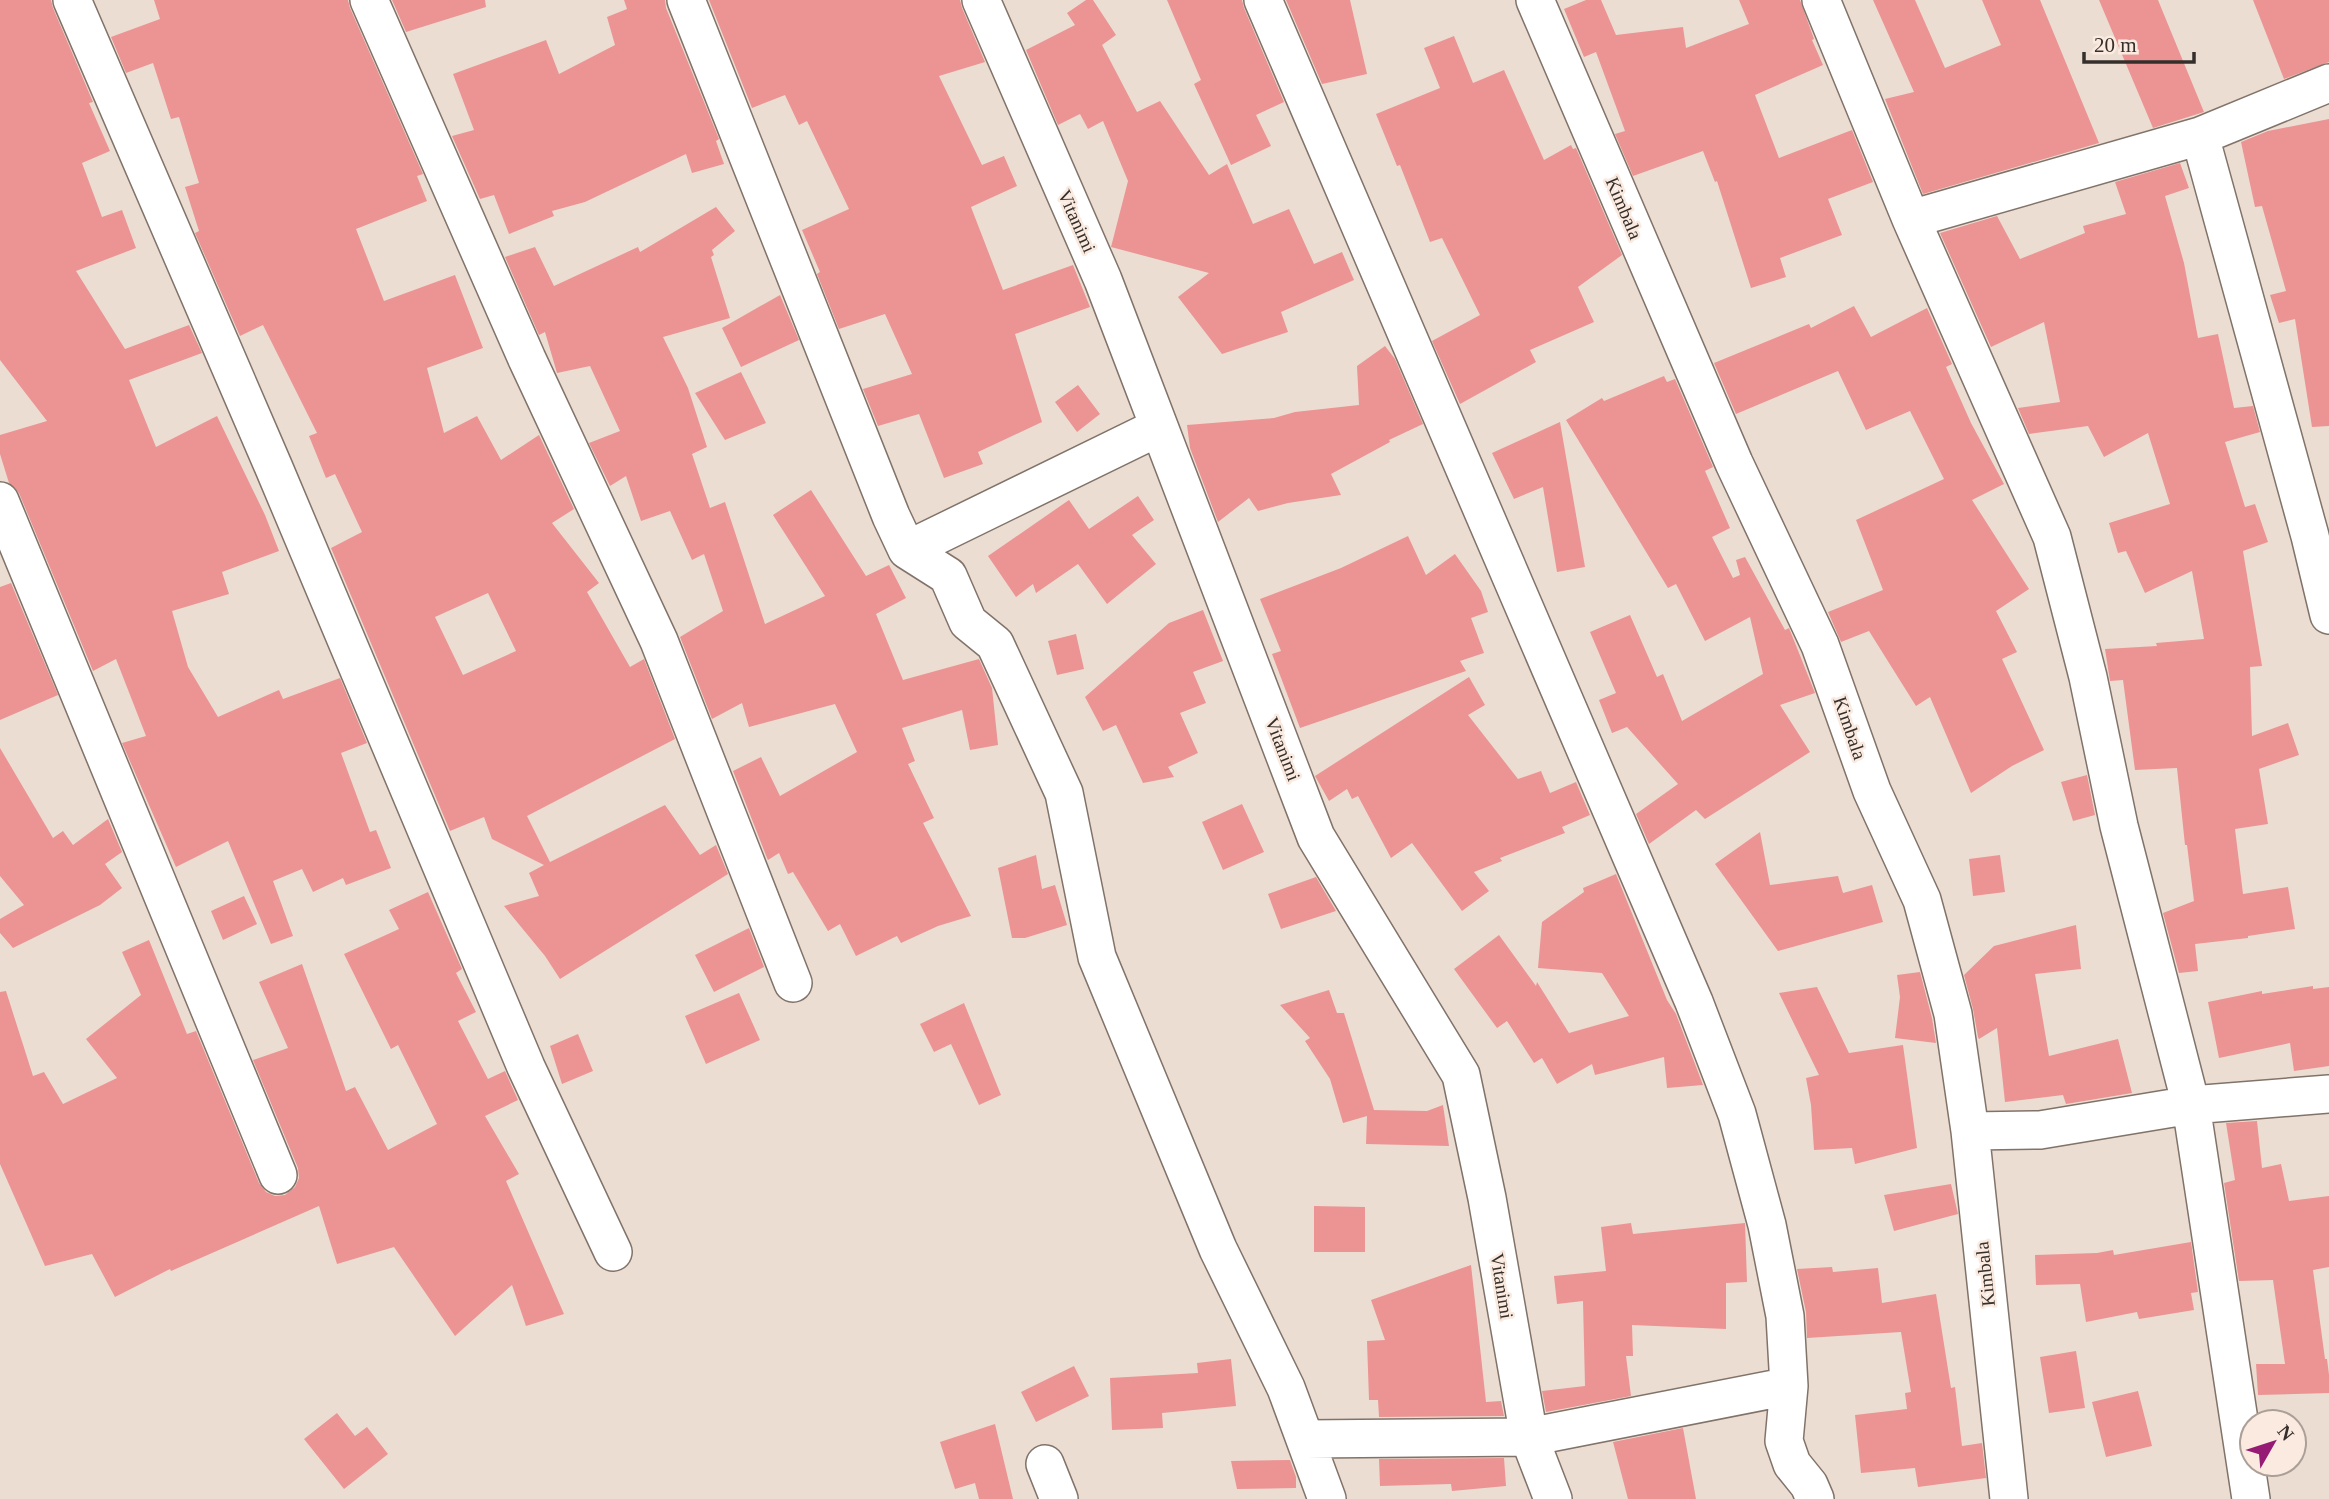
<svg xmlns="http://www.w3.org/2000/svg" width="2329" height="1499" viewBox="0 0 2329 1499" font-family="'Times New Roman',serif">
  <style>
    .building { fill: #eb9493; fill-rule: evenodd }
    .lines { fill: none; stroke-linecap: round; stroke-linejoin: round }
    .street-casing { stroke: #817369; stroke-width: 40 }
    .street { stroke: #fff; stroke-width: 37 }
    .labels { text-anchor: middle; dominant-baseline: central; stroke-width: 5; stroke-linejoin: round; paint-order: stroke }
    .street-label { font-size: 19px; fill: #352f2b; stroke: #faeadf }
  </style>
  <rect width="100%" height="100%" fill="#ecddd2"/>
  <path class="building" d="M0 0H51L53 8 93 102 89 103 110 151 82 163 102 217 122 210 136 248 76 271 125 349 189 325 202 353 129 380 156 447 217 416 265 515 279 551 222 572 229 594 172 611 188 667 218 717 279 690 283 699 340 678 367 743 341 753 370 832 376 830 391 868 346 885 343 878 313 892 302 869 273 881 293 936 271 944 228 841 176 867 122 743 146 736 116 659 93 671 19 493 9 483 0 454V435L47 421 0 360Z
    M154 0H348L350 8 423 174 417 176 427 201 356 229 384 301 455 275 483 348 427 368 444 433 477 416 501 460 539 435 574 509 552 523 599 583 587 592 630 667 644 659 675 739 527 816 550 862 665 805 700 855 716 845 728 874 560 979 545 956 504 906 539 896 529 873 544 865 492 839 484 817 450 831 331 548 362 532 335 474 326 478 309 436 317 433 263 325 240 336 195 233 199 231 185 187 199 183 179 117 171 119 153 63 126 73 111 37 160 19ZM488 593 516 651 463 675 435 617Z
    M392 0H485L486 7 406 32Z
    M624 0H665L666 8 719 139 716 141 724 164 692 173 686 154 585 202 552 211 554 216 509 234 494 195 480 199 452 136 474 130 453 74 546 40 559 74 615 45 607 17 627 9Z
    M709 0H960L962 8 985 62 939 76 982 165 1004 156 1017 186 971 207 1003 290 1073 265 1090 307 1015 334 1042 422 978 452 983 464 944 478 919 414 878 426 863 389 912 374 885 314 839 329 817 274 820 272 802 230 849 209 807 121 799 125 785 95 752 108Z
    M1086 0H1093L1116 35 1102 45 1137 112 1160 101 1209 175 1227 164 1253 224 1289 209 1314 264 1342 252 1354 280 1281 312 1288 332 1222 354 1178 297 1209 273 1111 247 1128 181 1103 121 1088 129 1080 114 1058 125 1026 50 1075 25 1067 13Z
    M1167 0H1242L1244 8 1284 102 1256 115 1271 146 1231 165 1194 84 1201 80Z
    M1286 0H1350L1367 74 1322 84Z
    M1586 0H1601L1616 35 1683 27 1686 48 1749 24 1739 0H1800L1814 39 1812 40 1823 65 1755 95 1779 158 1852 130 1873 182 1828 199 1842 235 1780 258 1786 277 1751 288 1717 181 1715 182 1703 151 1633 176 1615 134 1625 131 1596 52 1584 57 1564 9Z
    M1873 0H1915L1945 68 2001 45 1982 0H2040L2099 143 1923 194 1885 99 1914 92Z
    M2099 0H2158L2204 112 2153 128Z
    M2253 0H2329V62L2284 79Z
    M1454 36 1473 83 1504 70 1544 160 1571 145 1573 149 1576 148 1622 255 1578 287 1594 322 1530 350 1536 362 1460 404 1432 341 1480 315 1442 238 1430 242 1400 165 1397 166 1376 114 1440 88 1424 48Z
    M2329 119V426L2312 427 2295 319 2279 323 2270 295 2286 291 2262 206 2255 207 2241 142 2268 131Z
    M2180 163 2189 188 2165 196 2184 263 2198 338 2218 334 2234 408 2253 406 2260 432 2225 442 2245 507 2255 504 2268 542 2243 551 2262 666 2250 667 2252 736 2288 723 2299 755 2259 769 2268 824 2235 829 2243 894 2288 887 2295 929 2248 936V938L2195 944 2198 971 2179 973 2163 913 2194 901 2187 845H2185L2177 768 2135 770 2123 680 2110 681 2105 649 2157 646 2156 643 2204 639 2192 571 2145 593 2126 551 2118 553 2109 523 2170 504 2148 433 2104 457 2088 426 2029 434 2018 408 2060 402 2044 322 1991 347 1940 233 1997 216 2020 259 2085 233 2083 226 2126 214 2115 182Z
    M716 207 735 231 712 250 714 255 711 257 730 318 663 337 688 388 707 447 692 454 710 508 725 502 765 624 825 596 773 515 811 490 866 576 889 565 906 598 876 614 903 680 979 659 992 688 998 745 970 750 962 710 902 728 915 761 908 764 934 818 923 823 971 916 938 926 901 943 897 936 856 956 840 924 828 931 793 872 788 874 779 853 768 860 767 858 733 771 761 757 780 796 857 752 835 704 749 727 742 703 712 719 680 637 723 611 704 554 692 560 670 511 641 521 626 476 610 486 589 443 620 431 590 366 557 373 545 332 539 335 505 257 535 247 554 286 638 247 640 252Z
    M780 295 799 340 741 367 722 328Z
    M1854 306 1871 337 1927 308 1952 364 1946 367 1971 423 2004 484 1972 500 2029 589 1996 611 2017 652 2002 659 2044 750 2012 766 1971 793 1930 697 1916 706 1869 631 1841 642 1828 612 1883 590 1856 520 1944 479 1910 411 1866 430 1838 371 1736 414 1714 363 1809 324 1811 328Z
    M1385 346 1395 359 1423 424 1389 440 1390 442 1331 474 1341 495 1288 503 1258 511 1249 498 1218 522 1190 448 1187 425 1274 418 1295 412 1359 405 1357 366Z
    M741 372 766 423 725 440 695 393Z
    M1664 376 1667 382 1675 379 1713 467 1705 471 1730 528 1712 537 1733 578 1740 575 1736 560 1745 557 1785 630 1789 628 1815 693 1780 705 1810 752 1705 819 1696 810 1649 844 1636 814 1678 784 1627 727 1612 733 1599 700 1616 693 1590 632 1630 615 1657 677 1663 674 1682 721 1763 674 1750 617 1705 641 1676 584 1668 588 1566 420 1602 398 1604 401Z
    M1078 385 1100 414 1077 432 1055 402Z
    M1560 422 1585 567 1557 572 1543 487 1514 499 1492 453Z
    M1138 496 1154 520 1132 535 1156 564 1107 604 1078 564 1036 593 1033 584 1016 597 988 556 1069 500 1089 529Z
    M1408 536 1426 575 1455 554 1481 591 1488 612 1471 618 1484 653 1460 661 1466 671 1300 728 1272 654 1281 651 1260 599 1341 568Z
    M11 583 58 695 0 720V587Z
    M1203 610 1223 661 1193 672 1206 703 1180 713 1198 753 1168 767 1174 777 1143 783 1116 725 1103 731 1085 697 1169 623Z
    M1076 634 1084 669 1057 675 1048 641Z
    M1469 677 1485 705 1468 715 1518 779 1541 771 1550 793 1576 782 1590 815 1562 827 1565 833 1500 858 1502 861 1474 872 1489 891 1462 911 1412 843 1391 858 1358 796 1352 799 1347 789 1329 801 1315 776Z
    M0 748 53 838 63 831 73 845 108 819 122 852 105 864 122 888 100 905 13 948 0 933V919L24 905 0 876Z
    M2087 775 2095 815 2073 821 2061 782Z
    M1242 804 1264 852 1223 870 1202 822Z
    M1760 832 1770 885 1838 876 1843 893 1872 885 1883 922 1778 951 1715 864Z
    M1036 855 1042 889 1055 885 1067 925 1025 938H1012L998 868Z
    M2000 855 2005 892 1973 896 1969 859Z
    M1616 874 1667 1000 1676 1014 1703 1085 1667 1088 1664 1057 1595 1075 1592 1064 1557 1084 1542 1058 1534 1063 1507 1021 1497 1028 1454 969 1499 935 1536 986 1537 982 1569 1033 1629 1016 1602 973 1538 968 1542 922 1584 892 1583 888Z
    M1316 877 1336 911 1281 929 1268 894Z
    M428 892 462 969 456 973 476 1012 458 1021 488 1079 505 1071 518 1100 485 1116 519 1174 506 1181 564 1314 526 1326 512 1285 455 1336 394 1247 337 1264 319 1206 171 1271 170 1269 115 1297 92 1254 45 1266 0 1164V992L6 991 33 1076 44 1072 63 1104 117 1078 86 1039 141 995 122 952 149 940 187 1034 196 1031 259 1183 266 1192 275 1196 285 1195 295 1187 299 1178 298 1168 253 1060 288 1048 259 982 302 964 346 1091 355 1087 388 1150 437 1124 398 1045 391 1049 344 954 399 929 389 910Z
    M244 896 257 924 223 940 211 911Z
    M2076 925 2081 969 2035 974 2049 1056 2118 1039 2132 1093 2066 1104 2063 1095 2005 1102 1997 1028 1979 1039 1978 1037 1973 1009 1964 975 1994 946Z
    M749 928 764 967 714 992 695 955Z
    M1920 972 1932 1018 1936 1043 1895 1038 1900 997 1897 975Z
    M2313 986V989L2329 987V1066L2294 1071 2290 1043 2219 1058 2208 1002 2262 991V994Z
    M1817 987 1849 1053 1903 1045 1917 1148 1855 1164 1852 1148 1814 1150 1811 1105 1806 1078 1819 1075 1779 993Z
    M1329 990 1337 1013H1344L1374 1110 1427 1111 1443 1105 1449 1146 1366 1144 1367 1116 1343 1123 1330 1079 1305 1041 1310 1038 1280 1005Z
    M739 993 760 1040 706 1064 685 1016Z
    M964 1003 1001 1095 979 1105 951 1044 934 1052 920 1024Z
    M578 1034 593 1071 562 1084 550 1046Z
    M2257 1121 2262 1168 2281 1164 2289 1201 2329 1196V1267L2313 1270 2325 1359H2327L2329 1375V1393L2258 1395 2256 1364H2285L2273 1280 2239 1281 2224 1183 2235 1180 2226 1123Z
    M1951 1184 1958 1214 1894 1231 1884 1195Z
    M1314 1206 1365 1207V1252H1314Z
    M1631 1223 1633 1234 1745 1223 1747 1282 1726 1283V1329L1632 1325 1633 1356H1626L1631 1396 1546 1412 1542 1391 1585 1386 1583 1301 1557 1304 1554 1276 1606 1271 1601 1227Z
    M2191 1242 2198 1292 2191 1293 2194 1310 2139 1319 2137 1312 2086 1322 2080 1284 2036 1285 2035 1255 2097 1253 2113 1250 2114 1255Z
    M1471 1265 1486 1402 1501 1401 1504 1416 1379 1417 1378 1400H1369L1367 1341 1385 1340 1371 1300Z
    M1832 1267 1833 1272 1878 1268 1882 1303 1936 1294 1951 1388 1955 1387 1962 1446 1982 1443 1986 1478 1918 1487 1915 1468 1861 1473 1855 1415 1907 1409 1905 1393 1911 1392 1901 1332 1807 1338 1806 1312 1797 1269Z
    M2076 1351 2085 1408 2049 1413 2040 1357Z
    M1231 1359 1236 1406 1162 1413 1163 1428 1112 1430 1110 1378 1198 1373 1197 1363Z
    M1074 1366 1089 1396 1036 1422 1021 1392Z
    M2138 1391 2152 1446 2106 1457 2092 1402Z
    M337 1413 355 1436 367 1427 388 1454 344 1489 304 1439Z
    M995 1424 1013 1499H979L975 1483 955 1489 940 1442Z
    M1683 1428 1696 1499H1628L1613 1442Z
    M1504 1458 1506 1486 1452 1491 1451 1484 1380 1486 1379 1459Z
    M1290 1460 1296 1477V1488L1237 1489 1231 1461Z"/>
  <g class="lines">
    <g class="street-casing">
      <path id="street" d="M72 0 274 468 526 1067 613 1252
        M369 0 527 359 659 641 793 983
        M686 0 891 516 907 550 948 576 968 622 995 644 1064 793 1097 957 1218 1249 1286 1388 1327 1499
        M981 0 1103 280 1316 837 1461 1075 1487 1198 1529 1437 1553 1499
        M1263 0 1694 1002 1737 1114 1767 1225 1785 1316 1789 1386 1784 1441 1792 1464 1809 1485 1815 1499
        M1535 0 1734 463 1820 645 1872 791 1922 900 1953 1014 1970 1131 2009 1499
        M1821 0 1911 219 2052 537 2088 677 2119 826 2191 1105 2251 1499
        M2200 136 2310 536 2329 615
        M1911 219 2200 136 2329 83
        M0 501 278 1175
        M907 550 1159 427
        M1970 1131 2040 1130 2191 1105 2329 1094
        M1306 1439 1529 1437 1789 1386
        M1045 1464 1059 1499"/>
    </g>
    <use href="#street" class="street"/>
  </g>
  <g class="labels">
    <g class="street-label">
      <text transform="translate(1624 208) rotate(67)">Kimbala</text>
      <text transform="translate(1077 221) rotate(66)">Vitanimi</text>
      <text transform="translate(1850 728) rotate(71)">Kimbala</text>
      <text transform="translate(1283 749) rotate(69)">Vitanimi</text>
      <text transform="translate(1985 1274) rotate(-96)">Kimbala</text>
      <text transform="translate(1502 1286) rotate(81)">Vitanimi</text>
    </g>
  </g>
  <g transform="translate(2273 1443) rotate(51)"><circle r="33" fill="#faeadf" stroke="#ab9f97" stroke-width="2"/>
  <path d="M0-5L12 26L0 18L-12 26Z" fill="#951b75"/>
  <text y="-10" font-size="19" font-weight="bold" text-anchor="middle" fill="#352f2b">N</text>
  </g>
  <path d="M2084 52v10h110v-10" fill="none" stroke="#352f2b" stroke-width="3.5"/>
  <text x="2094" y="52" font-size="21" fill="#352f2b" stroke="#faeadf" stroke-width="5" paint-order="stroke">20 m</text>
</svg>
